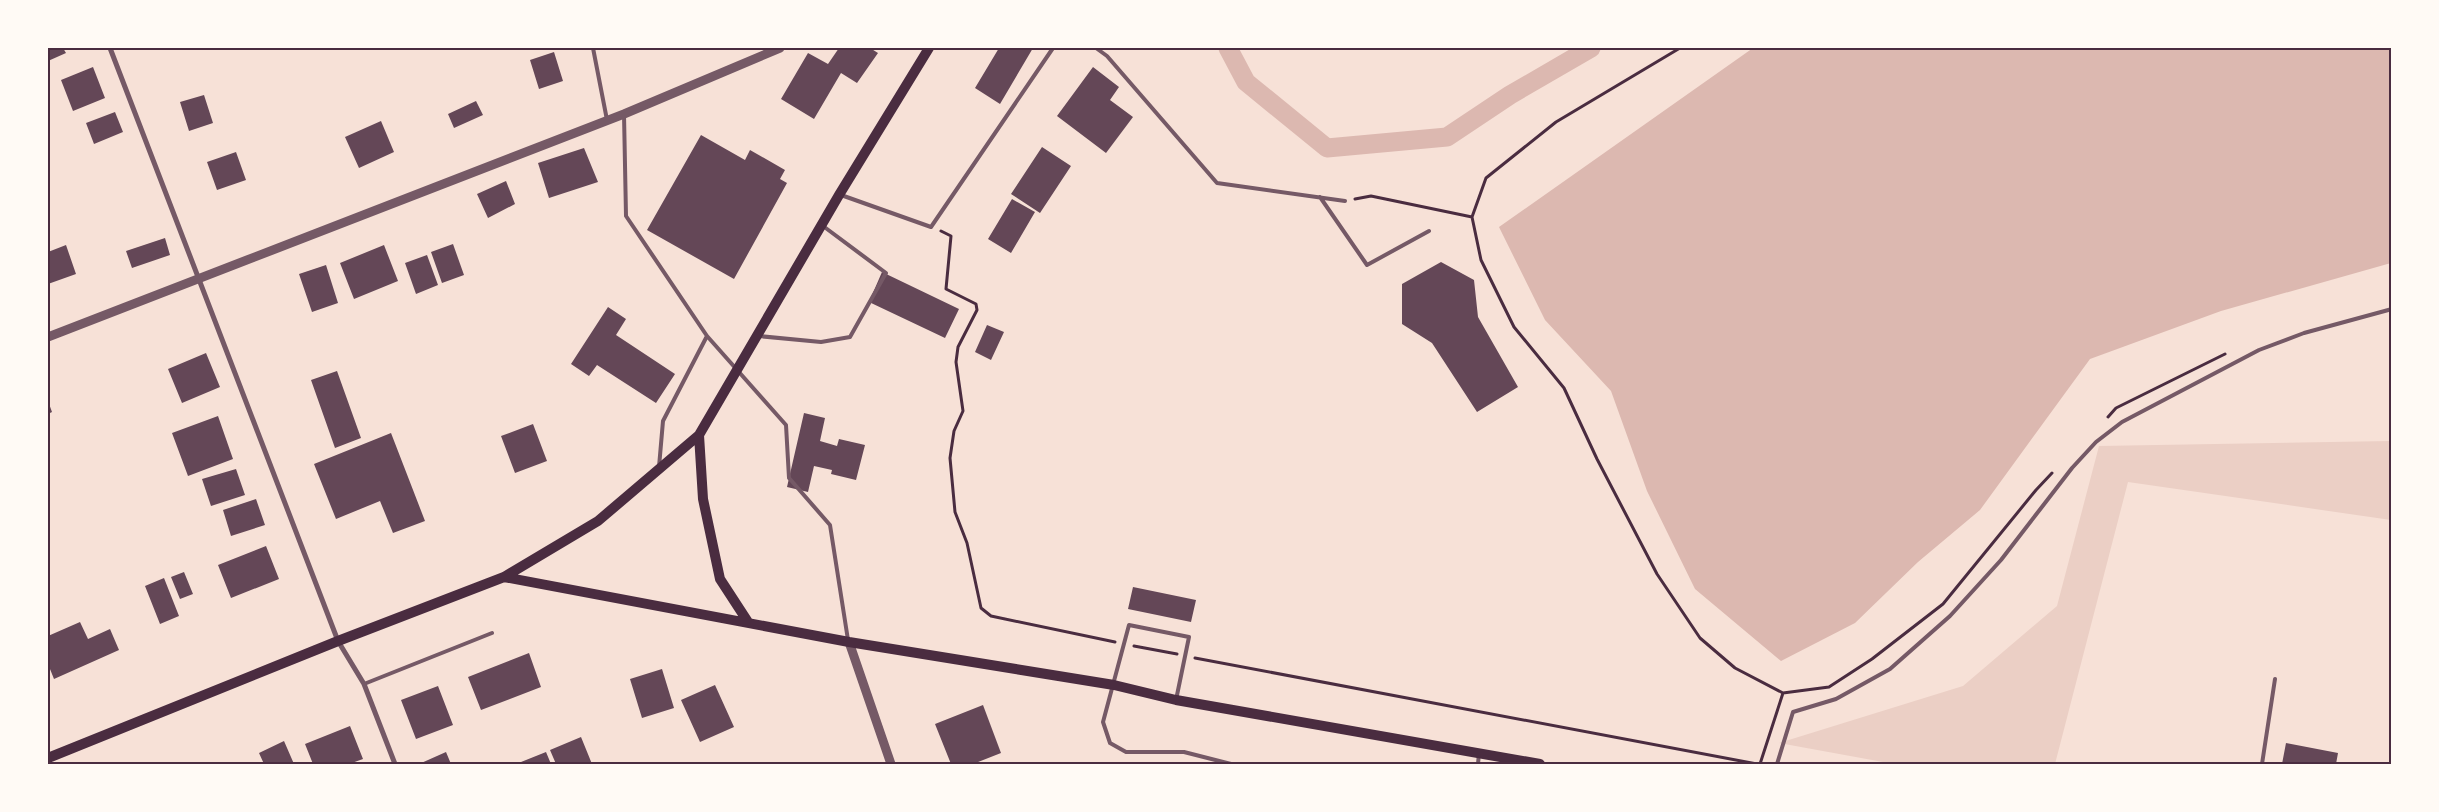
<svg xmlns="http://www.w3.org/2000/svg" width="2439" height="812" viewBox="0 0 2439 812" font-family="Overpass,sans-serif">
  <style>
    .green { fill: #ebcfc5 }
    .water { fill: #dcb8b0 }
    .lines { fill: none; stroke-linecap: round; stroke-linejoin: round }
    .canal { stroke: #dcb8b0; stroke-width: 19 }
    .building { fill: #644757 }
    .path { stroke: #4a2c40; stroke-width: 3 }
    .service { stroke: #755966; stroke-width: 4 }
    .minor { stroke: #755966; stroke-width: 5 }
    .tertiary { stroke: #755966; stroke-width: 9 }
    .secondary { stroke: #4a2c40; stroke-width: 10 }
    .neatline { fill: none; stroke: #4a2c40; stroke-width: 2 }
  </style>
  <rect width="100%" height="100%" fill="#f7e1d7"/>
  <path class="green" d="M2391 441V520L2128 482 2055 764H1894L1779 743 1963 686 2057 606 2099 446Z"/>
  <path class="water" d="M1753 48H2391V263L2221 311 2090 359 1980 510 1918 562 1855 623 1781 661 1695 589 1647 491 1611 391 1545 320 1499 227Z"/>
  <g class="lines">
    <path class="canal" d="M1228 48 1246 82 1327 148 1447 137 1510 95 1591 48"/>
  </g>
  <path class="building" d="M48 48H63L66 53 48 61Z
    M839 48H870L878 53 857 83 841 73 814 119 781 99 808 53 828 64Z
    M999 48H1033L1000 104 975 88Z
    M554 52 563 81 539 89 530 60Z
    M93 67 105 98 73 111 61 80Z
    M1093 67 1119 87 1110 100 1133 117 1106 153 1057 116Z
    M204 95 213 123 189 131 180 102Z
    M476 101 483 115 454 128 448 114Z
    M115 112 123 132 94 144 86 123Z
    M381 121 394 152 359 168 345 137Z
    M701 135 745 160 750 150 785 170 780 179 787 183 734 279 647 230Z
    M1042 147 1071 166 1040 213 1011 194Z
    M584 148 598 182 549 198 538 163Z
    M236 152 246 180 217 190 207 162Z
    M506 181 515 204 488 218 477 194Z
    M1012 199 1035 212 1011 253 988 239Z
    M165 238 170 255 132 268 126 251Z
    M453 244 464 275 442 283 431 252Z
    M66 245 76 274 48 284V252Z
    M384 245 398 281 354 299 340 263Z
    M427 255 438 285 416 294 405 263Z
    M1441 262 1474 280 1478 317 1518 387 1477 412 1432 343 1402 324V284Z
    M326 265 338 303 312 312 299 274Z
    M882 272 959 309 945 338 869 302Z
    M608 307 626 319 616 335 675 374 656 403 597 365 589 376 571 364Z
    M987 325 1004 332 991 360 975 352Z
    M206 353 220 387 182 403 168 369Z
    M337 371 361 438 335 448 311 380Z
    M48 401 52 412 48 414Z
    M804 413 825 418 820 441 837 446 839 439 865 445 856 480 831 474 832 470 814 466 808 492 787 487Z
    M218 416 233 459 188 476 172 433Z
    M533 424 547 461 515 473 501 436Z
    M391 433 425 521 393 533 380 501 336 519 314 464Z
    M236 469 245 495 211 506 202 479Z
    M256 499 265 525 231 536 223 510Z
    M266 546 279 579 231 598 218 565Z
    M184 572 193 594 180 599 171 577Z
    M164 578 179 616 160 624 145 586Z
    M1133 587 1196 600 1191 622 1128 609Z
    M80 622 88 639 110 629 119 650 54 679 48 664V636Z
    M529 653 541 687 481 710 468 677Z
    M662 669 674 708 642 718 630 679Z
    M715 685 734 727 700 742 681 700Z
    M438 686 453 725 416 739 401 700Z
    M983 705 1001 753 973 764H951L935 724Z
    M350 726 363 759 349 764H313L305 744Z
    M581 737 592 764H556L550 750Z
    M284 741 294 764H264L259 753Z
    M2286 743 2338 753 2336 764H2282Z
    M446 752 451 764H419Z
    M546 752 551 764H516Z"/>
  <g class="lines">
    <path class="path" d="M1680 48 1556 122 1486 178 1472 217 1481 260 1514 327 1564 388 1597 459 1657 574 1700 638 1735 668 1783 693 1829 687 1872 659 1943 604 2036 490 2052 473
      M1355 199 1371 196 1472 217
      M941 231 951 236 946 289 976 304 977 310 958 347 956 362 963 411 954 431 950 458 955 512 967 543 981 608 991 616 1115 642
      M2108 417 2116 408 2225 354
      M1134 646 1177 654
      M1195 658 1757 764
      M1760 764 1783 693"/>
    <path class="service" d="M593 48 607 120
      M1096 48 1107 56 1217 183 1345 201
      M624 114 626 216 707 336 786 425 789 478 830 525 848 640
      M841 195 931 227 1053 48
      M1320 197 1367 265 1429 231
      M758 336 821 342 850 337 886 273 823 226
      M659 467 663 421 707 336
      M364 684 492 633
      M1176 700 1189 637 1129 625 1103 722 1110 743 1126 752H1184L1231 764
      M1478 764 1479 753
      M1777 764 1793 712 1836 699 1890 669 1950 616 2001 560 2072 468 2096 442 2122 422 2259 350 2304 333 2392 309
      M2262 764 2275 679"/>
    <path class="minor" d="M110 48 338 641 364 684 395 764"/>
    <path class="tertiary" d="M48 337 624 114 780 48
      M849 642 891 764"/>
    <path class="secondary" d="M699 435 703 499 720 579 748 622
      M504 577 849 642 1114 685 1176 700 1540 764
      M48 758 338 641 504 577 598 521 699 435 839 195 929 48"/>
  </g>
  <rect width="2439" height="812" fill="none" stroke="#fffaf5" stroke-width="98"/>
  <rect x="49" y="49" width="2341" height="714" class="neatline"/>
</svg>
